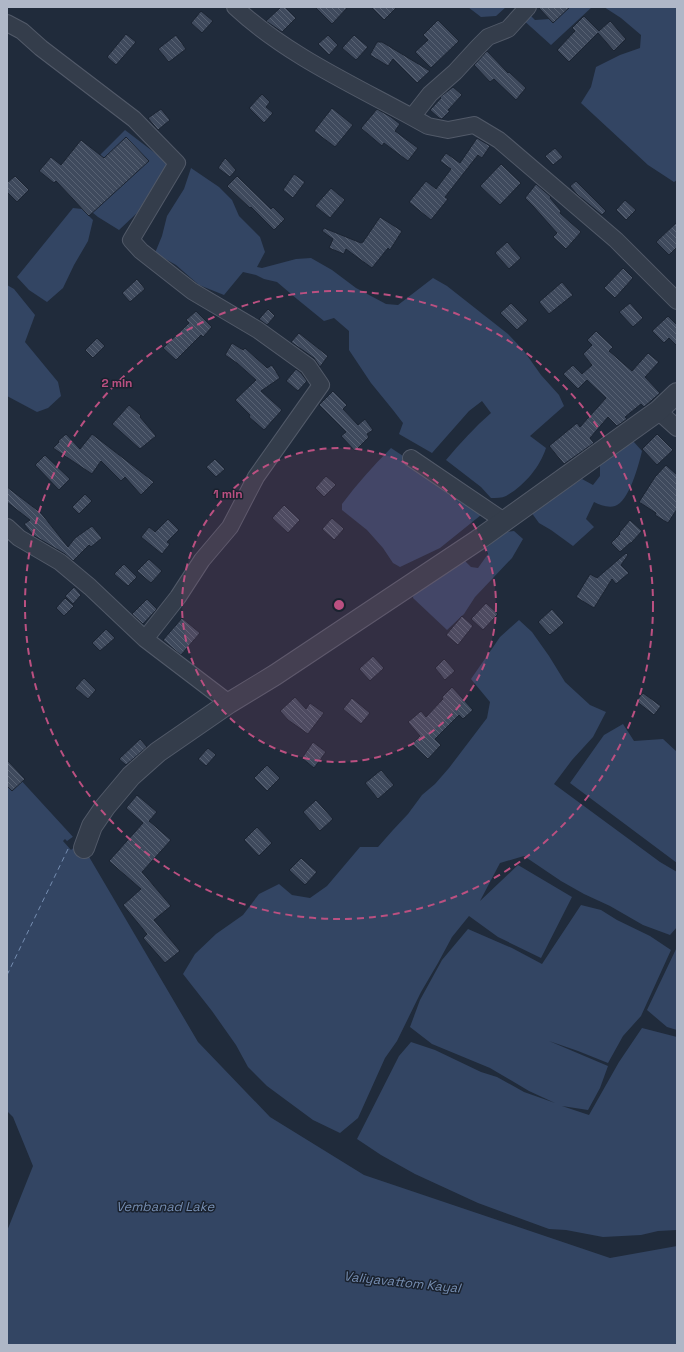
<svg xmlns="http://www.w3.org/2000/svg" width="684" height="1352" viewBox="0 0 684 1352" font-family="'Space Grotesk',sans-serif">
  <style>
    .water { fill: #334563 }
    .pier { fill: #202b3b }
    .lines { fill: none; stroke-linecap: round; stroke-linejoin: round }
    .ferry { stroke: #758db1; stroke-width: 1; stroke-dasharray: 5 4; stroke-linecap: butt }
    .building { fill: url(#building-back-hatch); stroke: #1b2432 }
    .minor-casing { stroke: #525a69; stroke-width: 18 }
    .tertiary-casing { stroke: #525a69; stroke-width: 22 }
    .minor { stroke: #343d4b; stroke-width: 16 }
    .tertiary { stroke: #343d4b; stroke-width: 20 }
    .ring { fill: none; stroke: #bb5081; stroke-width: 2; stroke-dasharray: 7 5 }
    .labels { text-anchor: middle; dominant-baseline: central; stroke-width: 3; stroke-linejoin: round; paint-order: stroke }
    .water-label { font-size: 13px; font-style: italic; fill: #758db1; stroke: #1a222f }
    .centre { fill: #bb5081; stroke: #1a222f; stroke-width: 2 }
    .ring-label { font-size: 12px; text-anchor: middle; font-weight: bold; fill: #bb5081; stroke: #1a222f; stroke-width: 3; stroke-linejoin: round; paint-order: stroke }
  </style>
  <defs>
    <pattern id="building-back-hatch" width="6" height="6" patternUnits="userSpaceOnUse"><rect width="6" height="6" fill="#3f4a5d"/><path d="M-1 5l2 2M0 0l6 6M5-1l2 2" fill="none" stroke="#586273"/></pattern>
  </defs>
  <rect width="100%" height="100%" fill="#202b3b"/>
  <path class="water" d="M468 7H506L496 16 481 17Z
    M568 7H592L551 45 521 18 525 10 535 20 550 19Z
    M604 7H677V180L674 182 648 165 581 103 591 87 596 67 620 55 640 48 641 35 621 18Z
    M125 130 168 163 137 213 119 230 98 217 71 195 86 172 101 154Z
    M191 168 219 187 232 200 239 216 260 237 265 252 257 267 262 268 296 259 311 258 332 270 356 288 386 304 398 305 433 278 447 286 508 334 524 351 541 375 559 395 564 406 530 436 546 448C540 467 524 486 506 496 502 498 496 498 491 498L481 487 446 460C460 443 475 427 491 413L482 401 469 411 432 453 399 434 403 423 393 410 371 383 349 350V331L334 318 324 321 297 299 277 282 264 279 256 275 243 272 224 295 199 285 176 265 155 253 162 236 167 216 184 189Z
    M73 208 82 209 93 220 88 241 74 265 63 288 47 302 29 290 17 277Z
    M7 285 14 289 35 315 25 342 58 382 61 396 48 408 37 412 7 396Z
    M633 441 642 451C639 464 629 502 615 506 608 508 600 505 594 502L586 519 594 527 573 546 551 530 539 523 531 512 582 479 593 485 600 476V463Z
    M391 448 486 511 440 548 400 567 393 563 383 548 367 530 342 510V504C357 484 373 466 391 448Z
    M514 531 523 539 512 558 475 597 464 614 447 630 413 598 414 591 464 560 471 567 478 568 488 554 486 548 505 532Z
    M519 620 532 632 549 656 565 682 590 705 606 712 593 737 572 760 554 784 660 862 677 872V927L670 935 643 925 610 906 584 894 561 881 524 856 500 863 480 901 518 865 572 897 541 958 498 937 469 916 452 937 438 963 421 992 397 1041 385 1058 358 1118 340 1133 313 1120 267 1086 248 1067 236 1045 212 1011 183 974 195 954 216 934 243 915 259 894 279 884 292 895 310 898 327 886 360 847H378L393 830 408 814 422 795 435 784 449 768 487 718 490 702 471 679 500 637Z
    M623 724 634 741 663 739 677 752V863L570 783 604 735Z
    M7 765 85 850 198 1042 270 1117 364 1175 610 1258 677 1246V1345H7V1231L33 1166 13 1117 7 1111Z
    M581 905 601 910 617 920 650 936 671 950 641 1016 623 1036 608 1063 578 1051 549 1041 608 1066 600 1088 588 1110 562 1106 589 1115 619 1062 642 1028 677 1037V1230L658 1231 641 1235 603 1237 566 1230 549 1229 478 1203 415 1174 381 1155 357 1139 399 1056 411 1042 435 1050 481 1072 497 1077 524 1092 555 1103 529 1091 490 1068 432 1044 410 1027 420 1000 442 960 468 929 512 948 542 964Z
    M677 947V1030L667 1027 647 1010Z"/>
  <path class="pier" d="M74 836 80 842 71 850 63 841 65 839 67 841Z"/>
  <g class="lines">
    <path class="ferry" d="M7 975 69 847"/>
  </g>
  <path class="building" d="M281 7H285L296 18 282 32 266 21Z
    M315 7H348L332 24Z
    M371 7H397L384 20Z
    M538 7H570L553 23Z
    M201 11 213 21 202 33 191 23Z
    M584 16 599 31 610 21 626 39 614 51 598 33 569 62 557 50 575 31 572 28Z
    M438 20 459 41 431 68 415 52 428 40 423 35Z
    M126 34 136 42 116 65 107 57Z
    M176 35 186 49 169 62 158 49Z
    M328 35 338 45 329 55 318 44Z
    M354 35 368 47 356 60 342 48Z
    M377 42H382L430 71 417 83 393 59 388 66 370 55Z
    M487 51 508 73 509 72 526 88 516 100 494 79 490 82 474 65Z
    M453 87 462 95 448 110 450 111 442 119 439 118 430 110 441 98 440 97Z
    M262 94 270 102 266 107 273 113 264 123 249 108Z
    M332 108 353 125 335 147 314 131Z
    M161 109 170 120 158 130 148 118Z
    M377 109 391 117 400 124 395 131 418 148 408 161 384 143 382 146 361 128Z
    M126 137 149 161 89 216 56 181 54 183 39 171 51 157 61 165 81 140 104 158Z
    M477 138 490 146 482 158 478 155 445 197 448 199 431 220 409 202 426 181 436 189 451 169 440 161 446 153 460 163Z
    M555 148 563 157 553 165 545 156Z
    M225 158 236 170 230 177 218 168Z
    M501 164 521 183 500 205 480 186Z
    M294 174 305 182 293 198 283 190Z
    M15 176 29 190 17 202 7 192V183Z
    M237 176 271 209 273 207 285 219 274 230 251 207 250 208 227 186Z
    M576 181 606 211 602 215 578 195 570 186Z
    M536 184 551 197 550 198 561 211 560 213 581 232 566 249 553 237 557 233 533 206 525 198Z
    M331 188 345 200 330 218 315 206Z
    M625 200 636 210 626 220 616 210Z
    M380 217 402 231 390 250 388 248 372 268 346 249 344 254 329 248 333 239 322 231 324 228 361 243 363 242Z
    M677 222V247L669 255 656 242Z
    M507 242 521 258 509 269 495 253Z
    M623 268 633 278 615 298 604 288Z
    M137 279 145 289 130 302 122 293Z
    M562 282 573 295 549 314 539 302Z
    M511 303 528 320 517 330 500 313Z
    M630 303 643 318 633 327 619 312Z
    M268 309 275 316 267 325 259 319Z
    M196 311 212 327 203 337 201 335 176 360 163 348 189 323 186 320Z
    M668 316 677 325V346L669 338 664 343 652 331Z
    M596 331 613 347 609 351 632 371 648 353 659 362 645 377 660 393 644 407 641 404 625 417 627 419 617 426 608 417 590 438 594 443 564 464 549 446 577 423 580 427 606 398 587 380 578 389 563 374 573 365 582 374 592 365 583 354 592 345 587 340Z
    M299 333 328 356 320 367 314 358 291 342Z
    M97 338 105 346 93 358 85 350Z
    M232 343 243 350 245 348 267 368 272 365 280 378 261 391 282 410 264 430 249 417 250 415 235 400 256 380 237 363 225 355Z
    M296 369 301 373 307 381 298 391 286 381Z
    M333 391 347 405 343 409 358 425 365 419 373 430 367 434 369 437 355 451 341 436 346 432 319 405Z
    M129 405 141 416 140 417 156 436 140 449 112 424Z
    M66 434 80 449 92 434 154 482 141 495 125 477 121 481 101 461 92 474 53 448 59 442 58 441Z
    M657 434 673 450 657 465 642 449Z
    M45 455 70 479 59 490 35 465Z
    M215 459 225 469 216 477 206 467Z
    M666 465 677 475V509L668 523 655 515 656 513 639 502 655 477Z
    M326 476 336 485 324 497 315 488Z
    M7 487 41 513 68 547 75 538 92 526 102 538 91 547 89 545 73 561 65 554 33 535 24 524 30 520 7 502Z
    M85 494 92 501 79 514 72 507Z
    M284 505 300 520 288 533 272 518Z
    M332 518 344 529 334 540 322 529Z
    M168 519 179 530 167 542 170 544 162 554 141 537 149 527 155 532Z
    M630 520 642 531 631 543H630L620 552 611 543 620 534 619 533Z
    M626 553 628 555 621 565 629 573 616 584 612 579 594 608 576 597 590 574 597 578Z
    M149 559 162 571 151 583 137 571Z
    M124 564 137 577 128 586 114 574Z
    M74 587 81 595 73 604 65 596Z
    M65 598 74 606 64 616 56 608Z
    M147 599 157 609 143 624 132 614Z
    M486 603 498 614 483 630 471 619Z
    M552 609 564 623 550 635 538 622Z
    M462 616 473 626 458 645 446 635Z
    M182 618 200 633 181 655 163 640Z
    M106 629 115 638 100 651 92 643Z
    M373 656 384 668 370 681 359 669Z
    M444 659 455 671 445 680 435 668Z
    M84 678 96 690 88 699 75 688Z
    M452 687 473 710 463 719 459 715 435 739 441 745 428 759 412 744 420 736 408 722 421 711 426 717 443 699 442 697Z
    M643 693 661 706 654 715 636 701Z
    M295 697 306 709 310 703 324 713 308 734 288 720 280 711Z
    M352 698 370 713 361 724 343 709Z
    M140 739 147 747 126 765 119 759Z
    M313 742 326 752 314 768 302 758Z
    M208 748 216 755 206 766 198 759Z
    M7 760 25 779 12 791 7 786Z
    M267 765 280 778 267 791 254 778Z
    M381 770 394 785 378 799 365 783Z
    M137 795 157 812 149 821 171 840 142 872 171 906 154 920 180 951 165 963 143 938 147 934 123 905 141 889 109 861 143 823 126 808Z
    M316 800 333 819 320 831 303 812Z
    M257 827 272 843 259 856 244 840Z
    M301 858 317 872 305 885 289 870Z"/>
  <g class="lines">
    <g class="minor-casing">
      <path id="minor" d="M235 7C291 59 363 89 428 126L448 130 474 125 499 140 616 240 677 301
        M7 23 22 31 41 48 134 119 177 163 131 240 141 251 192 291 258 330 308 366 321 385 256 477 230 527 202 560 178 597 145 639
        M412 117 430 94 455 72 478 47 488 37 508 29 528 7
        M658 411 677 428
        M411 458 504 521
        M7 527 19 538 60 562 90 587 145 639 229 703"/>
    </g>
    <g class="tertiary-casing">
      <path id="tertiary" d="M84 848 92 826 105 807 131 776 158 752 229 703 275 675 478 540 658 411 677 393"/>
    </g>
    <use href="#minor" class="minor"/>
    <use href="#tertiary" class="tertiary"/>
  </g>
  <circle cx="339" cy="605" r="157" fill="#bb5081" fill-opacity=".12"/>
  <g class="ring">
    <circle cx="339" cy="605" r="157"/>
    <circle cx="339" cy="605" r="314"/>
  </g>
  <g class="labels">
    <g class="water-label">
      <text x="165" y="1206">Vembanad Lake</text>
      <text transform="translate(402 1282) rotate(6)">Valiyavattom Kayal</text>
    </g>
  </g>
  <circle cx="339" cy="605" r="6" class="centre"/>
  <g class="ring-label">
    <text x="117" y="387">2 min</text>
    <text x="228" y="498">1 min</text>
  </g>
  <rect width="684" height="1352" fill="none" stroke="#afb7c7" stroke-width="16"/>
</svg>
